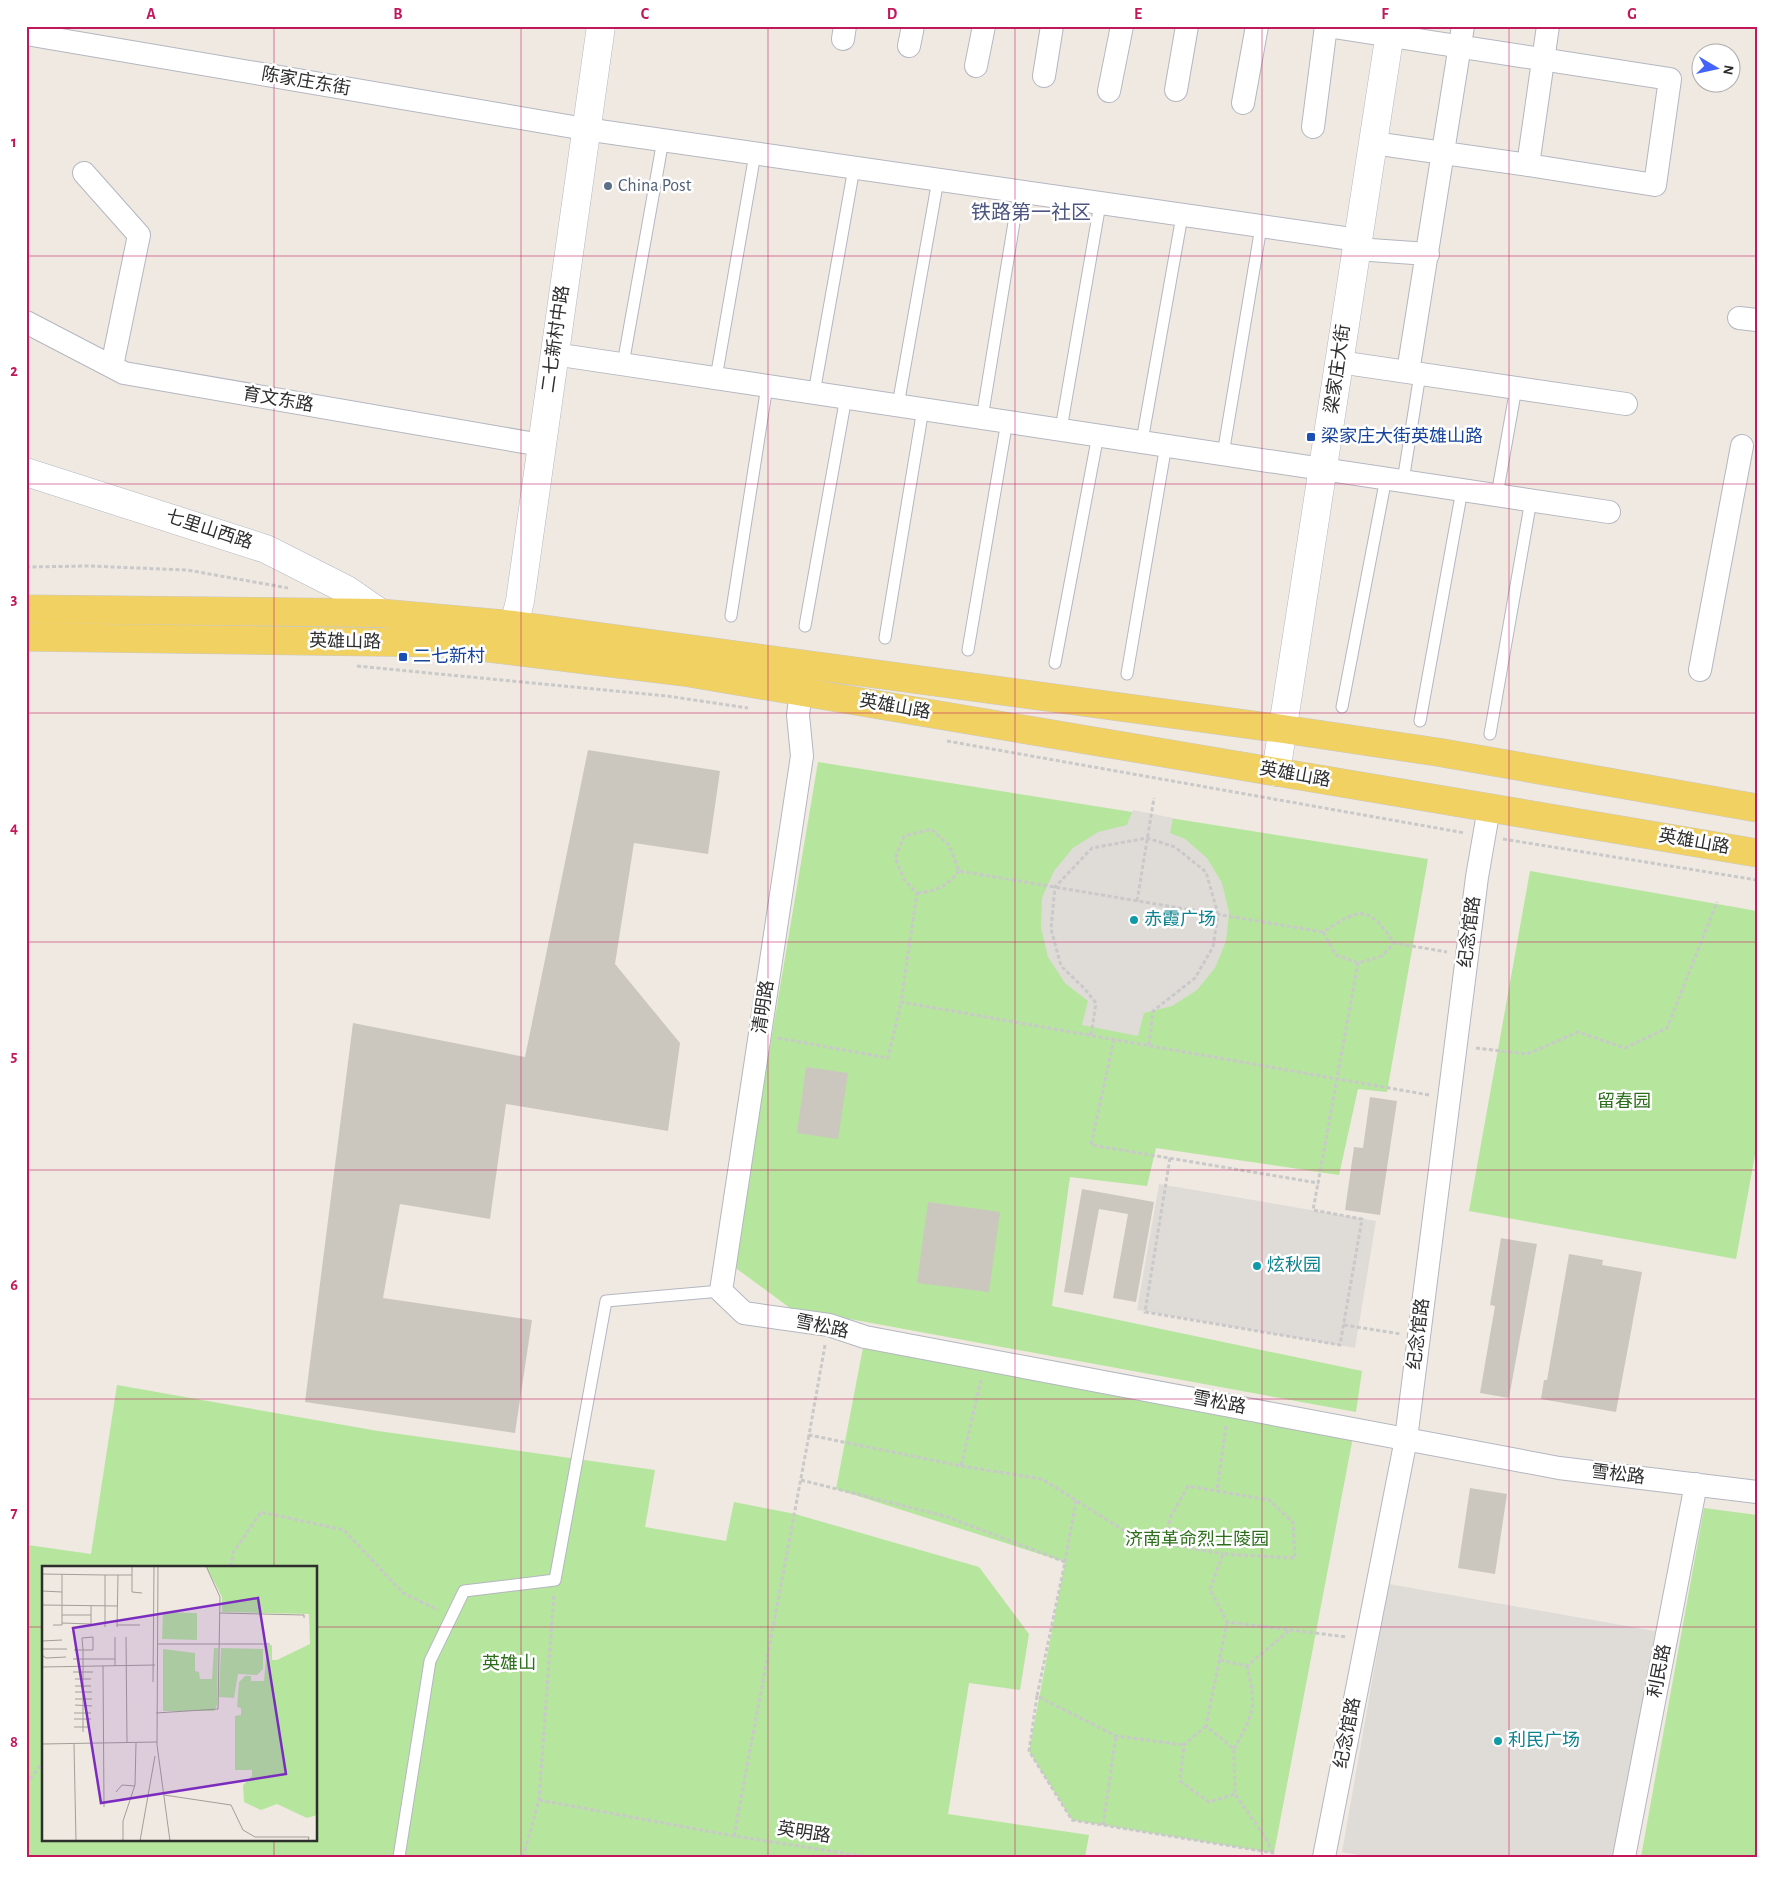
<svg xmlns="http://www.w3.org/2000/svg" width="1783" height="1883" viewBox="0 0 1783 1883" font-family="'Alegreya Sans','Noto Sans SC',sans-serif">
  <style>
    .green { fill: #b6e59e; fill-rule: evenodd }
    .plaza { fill: #dfdcd8 }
    .building { fill: #cbc7bf }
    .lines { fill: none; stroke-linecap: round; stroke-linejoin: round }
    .lane-casing { stroke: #b4b7c1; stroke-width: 13 }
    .street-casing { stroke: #b4b7c1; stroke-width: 24 }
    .secondary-casing { stroke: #b4b7c1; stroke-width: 29 }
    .primary-casing { stroke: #c9c9c9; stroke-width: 29 }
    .path { stroke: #c9c9c9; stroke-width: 3; stroke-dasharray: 4 2.5; stroke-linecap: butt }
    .lane { stroke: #fff; stroke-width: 11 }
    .street { stroke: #fff; stroke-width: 22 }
    .secondary { stroke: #fff; stroke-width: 28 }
    .primary { stroke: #f2d163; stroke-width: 28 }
    .grid { fill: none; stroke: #c2185b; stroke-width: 1; stroke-opacity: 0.55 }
    .service-dot { fill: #5c6f8a; stroke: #fff; stroke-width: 2 }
    .transit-dot { fill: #1a4fb4; stroke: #fff; stroke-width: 2 }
    .culture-dot { fill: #0f9aa8; stroke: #fff; stroke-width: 2 }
    .labels { text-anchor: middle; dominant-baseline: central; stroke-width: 5; stroke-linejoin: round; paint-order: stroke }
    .street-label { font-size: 18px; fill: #2e2e2e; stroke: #fff }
    .service-label { font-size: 18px; fill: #4e5e75; stroke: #fff; text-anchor: start }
    .transit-label { font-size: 18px; fill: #164399; stroke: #fff; text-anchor: start }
    .culture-label { font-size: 18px; fill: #0d838f; stroke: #fff; text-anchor: start }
    .park-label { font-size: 18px; fill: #2c6e1b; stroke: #fff }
    .quarter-label { font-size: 20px; fill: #4d5680; stroke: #fff }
    .inset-road { fill: none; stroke: #a29e99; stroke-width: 1 }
    .view { fill: #7b2cbf; fill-opacity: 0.15; stroke: #7b2cbf; stroke-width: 2.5 }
    .inset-edge { fill: none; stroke: #2e2e2e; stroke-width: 2.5 }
    .neatline { fill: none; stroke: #c2185b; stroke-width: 2 }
    .grid-label { font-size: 16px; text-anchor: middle; font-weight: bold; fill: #c2185b }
  </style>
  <rect width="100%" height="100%" fill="#efe9e1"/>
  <path class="green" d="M818 762 1428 859 1387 1092 1358 1089 1339 1175 1156 1148 1147 1186 1070 1177 1052 1306 1362 1371 1356 1412 790 1308 733 1266Z
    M1530 871 1757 911V1144L1736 1259 1469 1211Z
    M865 1337 1353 1437 1274 1853 1072 1820 1029 1751 1065 1562 836 1489Z
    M117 1385 378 1431 655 1470 645 1527 726 1541 734 1502 795 1514 979 1567 1029 1634 1020 1690 969 1683 948 1814 1089 1835 1085 1857H26V1543L28 1545 91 1554ZM44 1567H316V1839H44Z
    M1704 1508 1757 1515V1857H1641Z"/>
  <path class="plaza" d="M1133 810 1173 818 1170 833 1185 839 1207 858 1222 883 1229 912 1226 941 1215 968 1197 990 1172 1006 1144 1013 1138 1036 1082 1025 1088 1001 1065 983 1048 957 1041 928 1042 898 1054 871 1073 848 1098 832 1127 825Z
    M1159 1184 1376 1221 1355 1348 1137 1310Z
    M1389 1584 1655 1631 1615 1857H1369L1342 1852Z"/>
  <path class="building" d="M588 750 720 771 708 854 634 843 615 964 680 1043 668 1131 506 1104 490 1219 400 1204 383 1298 532 1320 515 1433 305 1402 353 1023 525 1057Z
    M806 1067 848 1073 838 1139 797 1133Z
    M1370 1097 1397 1101 1380 1215 1345 1210 1354 1147 1363 1148Z
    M1082 1189 1154 1202 1136 1302 1113 1298 1128 1214 1099 1209 1083 1295 1064 1292Z
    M928 1202 1000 1212 989 1292 917 1283Z
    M1501 1238 1537 1244 1509 1398 1480 1393 1495 1306 1490 1305Z
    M1569 1254 1603 1260 1602 1265 1642 1272 1616 1412 1541 1399 1544 1380H1547Z
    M1470 1488 1507 1494 1495 1574 1458 1568Z"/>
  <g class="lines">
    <g class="lane-casing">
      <path id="lane" d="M623 364 663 140
        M716 378 755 154
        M814 393 854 168
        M898 405 938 180
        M982 418 1019 192
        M1061 429 1100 204
        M1142 441 1182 216
        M1223 454 1261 227
        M1403 481 1420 374
        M1497 495 1516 388
        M731 616 767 386
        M805 626 846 397
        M885 638 923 409
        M968 650 1007 421
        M1055 663 1098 435
        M1127 674 1166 445
        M1342 707 1386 478
        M1420 721 1462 490
        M1490 734 1531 500
        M399 1857 430 1661 464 1591 555 1580 606 1301 721 1291"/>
    </g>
    <g class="street-casing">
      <path id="street" d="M1327 26C1441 44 1555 62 1670 79L1655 185 1528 165 1548 26
        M26 34 585 129 1358 240
        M843 39 845 26
        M909 46 913 26
        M976 66 984 26
        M1044 76 1052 26
        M1176 90 1187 26
        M1109 91 1122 26
        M1243 103 1257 26
        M1313 127 1326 26
        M1373 143 1528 165
        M84 173 139 235 112 366
        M1356 249 1428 254
        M1739 318 1757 320
        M26 322 124 373 541 445
        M554 354 1609 512
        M1339 362 1626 404
        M1408 372 1463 26
        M1700 670 1742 446
        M801 691 798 715 802 756 721 1291 744 1313 829 1325 865 1337 1559 1468 1757 1492
        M1324 1857 1406 1439 1477 877 1489 808
        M1624 1857 1696 1484"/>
    </g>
    <g class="secondary-casing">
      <path id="secondary" d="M26 472 266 549 347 590 380 613
        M515 648 514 625 520 601 601 26
        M1276 772 1391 26"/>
    </g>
    <g class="primary-casing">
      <path id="primary" d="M26 609 380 613 514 625 1283 729 1437 752 1757 808
        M26 637 447 643 684 672 1757 853"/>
    </g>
    <path class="path" d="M26 567 89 566 187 570 288 588
      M357 666 667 696 748 708
      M947 741 1465 833
      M1503 839 1757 880
      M917 893C937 891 947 886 959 871
      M1137 901 1154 798
      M1323 932 1336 955 1358 963 1382 956 1394 943
      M1091 1035 1096 1003 1084 988 1061 966 1051 929 1055 887 1092 848 1147 838 1175 847 1206 872 1218 914 1213 947 1195 978 1153 1011 1149 1045
      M778 1038 888 1058 901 1002
      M1114 1039 1091 1145 1318 1183 1358 963
      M1476 1048 1527 1054 1578 1032 1625 1048 1667 1028 1717 902
      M1429 1095 901 1002 917 893 905 881 895 858 904 836 931 829 949 845 959 871 1323 932C1360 908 1368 904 1394 943L1447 952
      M1170 1158 1145 1312 1340 1345 1362 1219 1313 1210 1318 1183
      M1344 1325 1401 1334
      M825 1345 809 1435 961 1466 981 1380
      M1226 1426 1217 1491 1269 1500 1293 1522 1295 1558 1223 1554 1210 1589 1227 1622 1347 1637
      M961 1466 1042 1479 1136 1538 1223 1554
      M801 1480 948 1517 1065 1562 1037 1696 1116 1736 1184 1745
      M1165 1543 1170 1518 1188 1486 1217 1491
      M1065 1562 1076 1501
      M231 1567 233 1553 261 1512 344 1530 403 1593 438 1610
      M1227 1622 1206 1726 1234 1749 1235 1794 1265 1837 1275 1857
      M1220 1660 1247 1666 1290 1630
      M1037 1696 1029 1751 1072 1820 1274 1853
      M1206 1726 1184 1745 1180 1781 1209 1802 1235 1794
      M1234 1749C1254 1712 1257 1708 1247 1666
      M26 1784 44 1761
      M539 1800 734 1836 869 1857
      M1103 1825 1116 1736
      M734 1836 809 1435
      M523 1857 539 1800 554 1593"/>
    <use href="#lane" class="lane"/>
    <use href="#street" class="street"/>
    <use href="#secondary" class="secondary"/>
    <use href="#primary" class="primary"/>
  </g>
  <path class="grid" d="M274 26V1567M521 26V1857M768 26V1857M1015 26V1857M1262 26V1857M1509 26V1857M26 256H1757M26 484H1757M26 713H1757M26 942H1757M26 1170H1757M26 1399H1757M26 1627H44M316 1627H1757M274 1839V1857"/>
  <circle class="service-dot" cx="608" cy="186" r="5"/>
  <g class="transit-dot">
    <rect x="1306" y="432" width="10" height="10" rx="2.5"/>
    <rect x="398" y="652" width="10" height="10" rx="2.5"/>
  </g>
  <g class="culture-dot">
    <circle cx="1134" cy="920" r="5"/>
    <circle cx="1257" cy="1266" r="5"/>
    <circle cx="1498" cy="1741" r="5"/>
  </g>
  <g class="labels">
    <g class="street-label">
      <text transform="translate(306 82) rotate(10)">陈家庄东街</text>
      <text transform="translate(556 339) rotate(-82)">二七新村中路</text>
      <text transform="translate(1338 369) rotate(-82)">梁家庄大街</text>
      <text transform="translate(278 400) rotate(10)">育文东路</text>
      <text transform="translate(209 530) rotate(18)">七里山西路</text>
      <text transform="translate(345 642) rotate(1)">英雄山路</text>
      <text transform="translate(895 707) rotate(10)">英雄山路</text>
      <text transform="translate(1295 775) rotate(10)">英雄山路</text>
      <text transform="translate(1694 842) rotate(10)">英雄山路</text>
      <text transform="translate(1470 932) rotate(-83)">纪念馆路</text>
      <text transform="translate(764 1007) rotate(-81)">清明路</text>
      <text transform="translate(822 1327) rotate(12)">雪松路</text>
      <text transform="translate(1419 1334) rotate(-83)">纪念馆路</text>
      <text transform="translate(1219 1403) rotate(11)">雪松路</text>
      <text transform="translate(1618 1475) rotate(7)">雪松路</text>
      <text transform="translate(1660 1671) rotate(-79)">利民路</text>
      <text transform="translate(1348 1733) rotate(-79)">纪念馆路</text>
      <text transform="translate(804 1833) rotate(9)">英明路</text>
    </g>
    <g class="service-label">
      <text x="618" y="186">China Post</text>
    </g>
    <g class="transit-label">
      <text x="1321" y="437">梁家庄大街英雄山路</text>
      <text x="413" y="657">二七新村</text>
    </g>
    <g class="culture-label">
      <text x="1144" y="920">赤霞广场</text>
      <text x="1267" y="1266">炫秋园</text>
      <text x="1508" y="1741">利民广场</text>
    </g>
    <g class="park-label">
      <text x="1624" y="1102">留春园</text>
      <text x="1197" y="1540">济南革命烈士陵园</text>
      <text x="509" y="1664">英雄山</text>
    </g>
    <g class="quarter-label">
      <text x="1031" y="213">铁路第一社区</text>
    </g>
  </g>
  <g transform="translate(42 1566)">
    <rect width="275" height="275" fill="#efe9e1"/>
    <path d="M164 0H275V249L265 252 235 238 219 244 202 236 201 219 210 210V204H193V150L199 149V142L195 141 197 116 203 110H209V115H222L225 79H230V94H235L268 78 267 48 180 46V31ZM121 46 155 47V74L120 73ZM172 82H176L175 139 172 145H121V83L153 87V105L157 106 158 113H170ZM179 82 221 83V103L215 109 196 108 192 132 177 131Z" fill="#b6e59e"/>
    <path class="inset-road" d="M116 0 115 179 128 275M0 8 63 9M90 9V26L100 27M0 25 20 26M0 39 76 40M178 47 262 49V52M20 49H49M20 57 49 58V40M11 59H20V8M75 59H98M63 61V9H76M75 61 76 9H90V0M73 71V100M84 71 85 177M20 74 0 75V89L4 92 24 91M115 78H228M0 83H25M32 84H51V71L40 72 41 84V166M31 93H73M61 100 62 241M0 101 113 99M31 106H51M33 113H49M111 116 112 0M33 120H49M33 126H50M33 133H50M33 139 50 140M32 147H49M114 147 176 143 178 31 164 0M32 153H49M32 161H48M0 178 115 176M32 178 34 275M74 226 80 219 93 220M122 229 189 239 201 264 213 271H267L266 275M81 275V255L93 219 94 177M98 275 113 190"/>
    <path class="view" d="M216 32 244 208 59 237 31 62Z"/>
    <rect width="275" height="275" class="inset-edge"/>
  </g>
  <rect width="1783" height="1883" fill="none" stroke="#ffffff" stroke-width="55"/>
  <g transform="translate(1716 68) rotate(99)"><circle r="24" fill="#ffffff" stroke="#ababab"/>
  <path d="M0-4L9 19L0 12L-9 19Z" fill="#4264fb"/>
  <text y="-8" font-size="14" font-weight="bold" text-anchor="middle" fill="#2e2e2e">N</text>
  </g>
  <rect x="28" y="28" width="1728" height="1828" class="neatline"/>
  <g class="grid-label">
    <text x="151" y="19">A</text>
    <text x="398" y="19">B</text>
    <text x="645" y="19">C</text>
    <text x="892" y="19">D</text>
    <text x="1138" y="19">E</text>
    <text x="1385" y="19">F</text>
    <text x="1632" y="19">G</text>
    <text x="14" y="147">1</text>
    <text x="14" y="376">2</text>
    <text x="14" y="604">3</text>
    <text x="14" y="833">4</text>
    <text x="14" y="1061">5</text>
    <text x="14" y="1290">6</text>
    <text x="14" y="1518">7</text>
    <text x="14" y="1747">8</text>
  </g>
</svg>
